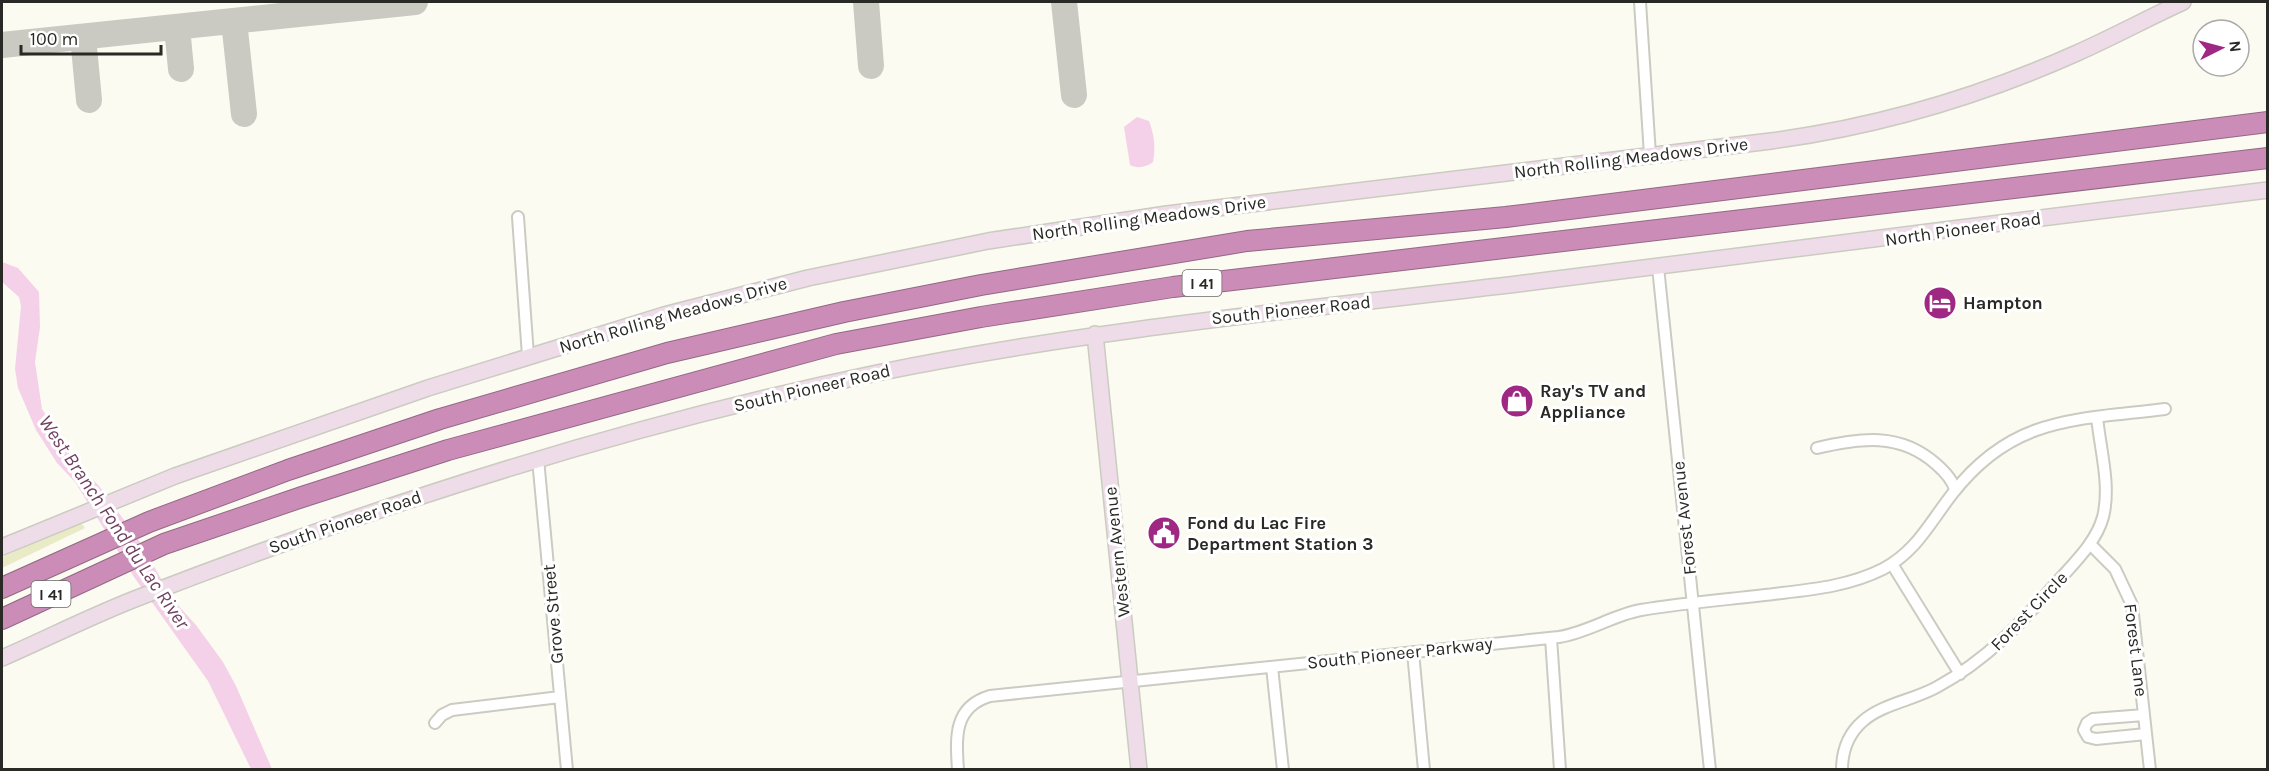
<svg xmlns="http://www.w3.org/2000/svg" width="2269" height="771" viewBox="0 0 2269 771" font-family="Karla,sans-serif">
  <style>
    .green { fill: #e9eac6 }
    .water { fill: #f4d1e8 }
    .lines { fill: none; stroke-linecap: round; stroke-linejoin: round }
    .taxiway { stroke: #cacac2; stroke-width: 26 }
    .street-casing { stroke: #cbcbc2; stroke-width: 14 }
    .secondary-casing { stroke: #cbcbc2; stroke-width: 18 }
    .highway-casing { stroke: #926984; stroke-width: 22 }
    .street { stroke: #fff; stroke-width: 10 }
    .secondary { stroke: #efdce9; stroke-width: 15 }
    .highway { stroke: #cb8cb7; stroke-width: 20 }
    .labels { text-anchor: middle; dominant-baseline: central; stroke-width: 6; stroke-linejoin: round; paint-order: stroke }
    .shield { fill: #fff; stroke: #696966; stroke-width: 1.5 }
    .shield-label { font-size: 16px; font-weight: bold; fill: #292925 }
    .street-label { font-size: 18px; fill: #292925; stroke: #fff }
    .poi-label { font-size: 18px; font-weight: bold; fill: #292925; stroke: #fff; text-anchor: start }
    .water-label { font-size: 20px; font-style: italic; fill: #704161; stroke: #fff }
  </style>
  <rect width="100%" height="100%" fill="#fbfbf1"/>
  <path class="green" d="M80 522 85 528 2 568V557Z"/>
  <path class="water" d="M1137 117 1149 121C1154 134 1156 148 1153 162 1147 167 1137 169 1130 165L1124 127Z
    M2 262 18 268 39 292 40 327 35 362 42 409 74 460 99 486 138 539 174 601 196 625 223 662 236 686 272 769H251L208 681 134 577 75 482 57 463 36 430 18 388 15 369 21 306 19 297 2 282Z"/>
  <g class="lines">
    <path class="taxiway" d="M866 2 871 66
      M1064 2 1074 95
      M234 21 244 114
      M177 27 181 69
      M83 37 89 100
      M2 45 415 2"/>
    <g class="street-casing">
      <path id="street" d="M1640 2 1650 155
        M518 217 528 356
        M1658 267 1710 770
        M1817 448C1860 438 1900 432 1936 464 1944 471 1953 480 1955 490
        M538 459 567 770
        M2090 544 2115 569 2132 605 2150 770
        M1892 564 1960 674
        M1551 638 1560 770
        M1413 652 1424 770
        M1272 667 1283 770
        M2144 715 2093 719 2087 723 2084 730 2088 737 2096 739 2146 734
        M435 723 442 715 452 710 560 697
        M958 770C956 738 953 707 990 696L1559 637C1589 632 1613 615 1641 610 1688 602 1735 599 1782 593 1817 589 1851 585 1883 569 1917 551 1930 522 1953 493 2013 416 2076 420 2165 409
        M1842 770C1842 751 1848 734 1863 721 1882 704 1914 700 1937 687 1987 660 2022 622 2059 580 2076 561 2096 542 2103 517 2111 485 2100 449 2097 417"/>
    </g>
    <g class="secondary-casing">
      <path id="secondary" d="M1095 334 1139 770
        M2 547 175 476 428 388 664 315 808 278 988 241 1167 214 1771 141C1875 127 1981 96 2077 53 2113 37 2148 18 2183 2
        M2 658C48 638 93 615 140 597 380 504 625 425 877 373 1092 329 1309 309 1525 283 1773 253 2020 219 2268 190"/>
    </g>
    <g class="highway-casing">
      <path id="highway" d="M2 588 149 522 288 470 440 419 667 353 844 312 981 285 1247 241 1506 217 2268 122
        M2 619 164 544 302 497 448 450 836 344 981 317 1173 287 2268 158"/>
    </g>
    <use href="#street" class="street"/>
    <use href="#secondary" class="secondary"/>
    <use href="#highway" class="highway"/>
  </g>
  <defs>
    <g id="hotel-disc" transform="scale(1.725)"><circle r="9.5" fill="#9e2882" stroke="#fff"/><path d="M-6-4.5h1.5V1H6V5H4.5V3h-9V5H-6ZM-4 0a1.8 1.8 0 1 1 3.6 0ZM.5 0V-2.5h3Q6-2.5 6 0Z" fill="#fff"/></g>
    <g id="shop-disc" transform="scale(1.725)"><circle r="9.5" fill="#9e2882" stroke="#fff"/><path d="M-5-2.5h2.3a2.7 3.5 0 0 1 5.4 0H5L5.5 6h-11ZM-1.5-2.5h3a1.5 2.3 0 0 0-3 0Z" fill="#fff"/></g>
    <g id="civic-disc" transform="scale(1.725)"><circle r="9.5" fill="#9e2882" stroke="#fff"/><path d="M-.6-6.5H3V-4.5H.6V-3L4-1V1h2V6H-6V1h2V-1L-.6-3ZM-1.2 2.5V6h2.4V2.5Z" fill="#fff"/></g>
  </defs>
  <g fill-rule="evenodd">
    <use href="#hotel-disc" x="1940" y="303"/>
    <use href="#shop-disc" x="1517" y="401"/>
    <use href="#civic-disc" x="1164" y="533"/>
  </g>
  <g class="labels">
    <g class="shield">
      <rect x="1182.5" y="270" width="39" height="26" rx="4.5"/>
      <rect x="31.5" y="581" width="39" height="26" rx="4.5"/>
    </g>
    <g class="shield-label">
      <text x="1202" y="283">I 41</text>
      <text x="51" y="594">I 41</text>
    </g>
    <g class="street-label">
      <text transform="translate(1631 158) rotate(-7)">North Rolling Meadows Drive</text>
      <text transform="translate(1149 218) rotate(-8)">North Rolling Meadows Drive</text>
      <text transform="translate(1963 229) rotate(-8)">North Pioneer Road</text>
      <text transform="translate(1291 310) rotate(-6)">South Pioneer Road</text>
      <text transform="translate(673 315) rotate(-16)">North Rolling Meadows Drive</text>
      <text transform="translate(812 388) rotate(-13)">South Pioneer Road</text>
      <text transform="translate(1684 518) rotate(-96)">Forest Avenue</text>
      <text transform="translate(345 522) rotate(-19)">South Pioneer Road</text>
      <text transform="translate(1117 552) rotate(-96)">Western Avenue</text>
      <text transform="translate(2029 611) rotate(-46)">Forest Circle</text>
      <text transform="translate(553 614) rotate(-95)">Grove Street</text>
      <text transform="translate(2136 650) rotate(83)">Forest Lane</text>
      <text transform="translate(1400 653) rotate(-6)">South Pioneer Parkway</text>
    </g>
    <g class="poi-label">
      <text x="1963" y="303">Hampton</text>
      <text x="1540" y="391">Ray's TV and<tspan x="1540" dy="21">Appliance</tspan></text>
      <text x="1187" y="523">Fond du Lac Fire<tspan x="1187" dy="21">Department Station 3</tspan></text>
    </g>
    <g class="water-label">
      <text transform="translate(114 522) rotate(56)">West Branch Fond du Lac River</text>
    </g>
  </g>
  <rect width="2269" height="771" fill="none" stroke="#292925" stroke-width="6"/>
  <g transform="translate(2221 48) rotate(84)"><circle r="28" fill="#ffffff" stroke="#a9a9a8" stroke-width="1.5"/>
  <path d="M0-4.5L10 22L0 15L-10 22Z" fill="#9e2882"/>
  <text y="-9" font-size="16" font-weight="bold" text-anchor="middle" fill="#292925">N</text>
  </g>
  <path d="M21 45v9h140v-9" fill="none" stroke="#292925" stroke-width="3"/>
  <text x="30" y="45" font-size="18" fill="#292925" stroke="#ffffff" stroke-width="4.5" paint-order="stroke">100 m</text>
</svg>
